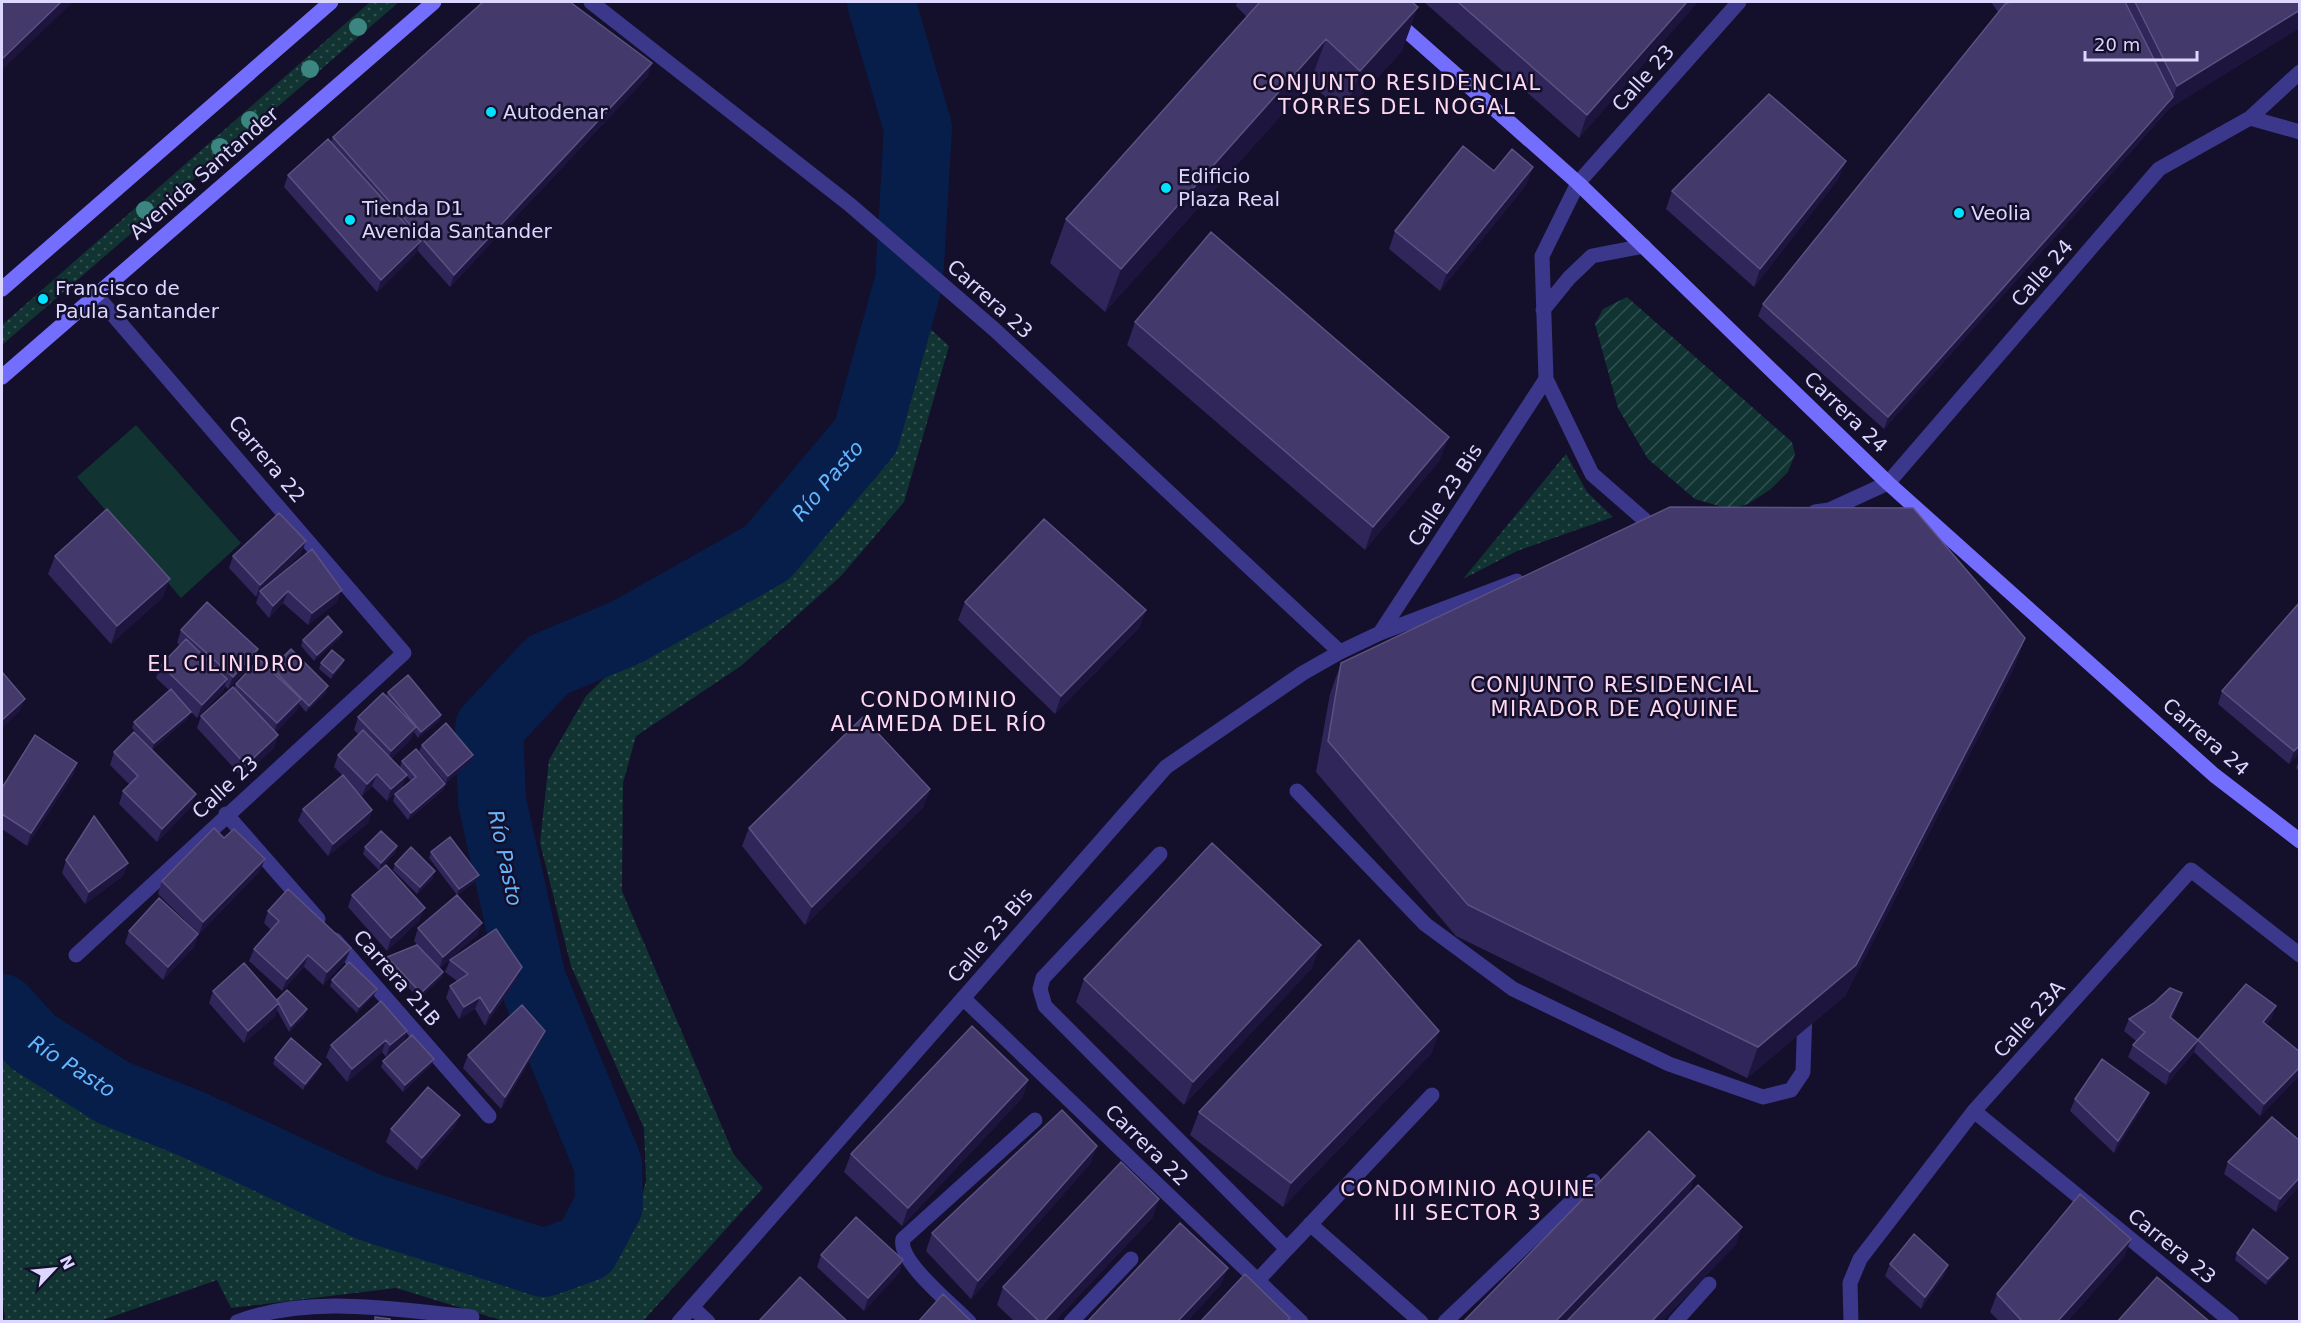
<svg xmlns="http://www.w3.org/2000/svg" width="2301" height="1323" viewBox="0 0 2301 1323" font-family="'DejaVu Sans',sans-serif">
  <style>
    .grass { fill: url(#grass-dots) }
    .garden { fill: url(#garden-furrows) }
    .pitch { fill: #113433 }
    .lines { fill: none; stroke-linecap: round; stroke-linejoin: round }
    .river { stroke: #071e4a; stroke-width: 68 }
    .lane { stroke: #3b378b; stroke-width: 15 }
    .street { stroke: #3b378b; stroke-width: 15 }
    .secondary { stroke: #746eff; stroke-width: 15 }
    .tree { fill: #3b8680 }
    .wall { fill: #312659 }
    .shaded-wall { fill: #1e153e }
    .building { fill: #43396a; stroke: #5b5282; stroke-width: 1.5 }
    .poi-dot { fill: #03e2ff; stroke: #140f2a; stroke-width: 2 }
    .labels { text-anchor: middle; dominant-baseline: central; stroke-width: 5; stroke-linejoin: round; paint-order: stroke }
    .street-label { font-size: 20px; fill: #dcd7ff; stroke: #140f2a }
    .poi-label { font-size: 20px; fill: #dcd7ff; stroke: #140f2a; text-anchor: start }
    .neighbourhood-label { font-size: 21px; letter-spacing: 1.5px; fill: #ffd9f1; stroke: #140f2a }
    .water-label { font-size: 21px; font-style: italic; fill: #65b5ff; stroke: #140f2a }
  </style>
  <defs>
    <pattern id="grass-dots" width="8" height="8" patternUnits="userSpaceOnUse" patternTransform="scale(1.5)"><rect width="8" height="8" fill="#113433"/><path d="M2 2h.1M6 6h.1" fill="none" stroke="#335152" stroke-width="1.8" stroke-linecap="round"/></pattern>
    <pattern id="garden-furrows" width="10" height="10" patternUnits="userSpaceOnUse" patternTransform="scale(1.5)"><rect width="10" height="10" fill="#113433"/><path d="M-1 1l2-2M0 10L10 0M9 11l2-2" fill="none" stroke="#335152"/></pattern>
  </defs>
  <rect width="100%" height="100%" fill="#140f2a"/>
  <path class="grass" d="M370 2H399L2 345V325Z
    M914 314 949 346 904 502 841 576 741 666 636 736 623 783 622 891 734 1155 763 1188 643 1321H504L396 1288 231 1308 217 1280 100 1321H2L5 1318 2 1298V1056L34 1076 160 1126 362 1217 512 1265 554 1271 603 1268 634 1225 646 1181 644 1128 571 966 540 843 549 760 586 696 625 658 734 602 833 521 877 476Z
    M1566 454 1587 492 1613 517 1517 551 1463 579Z"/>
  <path class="garden" d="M1627 297 1792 442 1795 454 1788 472 1771 489 1748 504 1729 509 1695 499 1648 459 1618 408 1595 324 1603 309Z"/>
  <path class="pitch" d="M136 425 241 543 181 598 77 477Z"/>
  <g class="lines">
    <path class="river" id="s1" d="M2 1008 33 1042 114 1093 192 1124 369 1207 544 1263 586 1248 609 1205 608 1164 532 980 492 801 489 728 548 665 627 632 767 553 866 436 909 281 918 128 881 2"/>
    <path class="lane" d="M1297 791 1425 924 1513 989 1669 1064 1763 1097 1791 1090 1803 1072 1805 1011"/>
    <path class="street" d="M591 2 849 204 995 330 1340 652
      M2250 118 2300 132
      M1543 310 1569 278 1592 256 1644 246
      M1815 512 1829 510 1888 483 2159 169 2250 118 2300 72
      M1660 529H1655L1592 474 1546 379 1542 256 1578 183 1739 2
      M1380 633 1546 379
      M226 814 318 919
      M1160 854 1043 978 1040 989 1045 1006 1287 1249 1432 1095
      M335 940 489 1116
      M76 955 404 653 96 295
      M963 998 1301 1322
      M1974 1111 2232 1322
      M1310 1224 1421 1322
      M1258 1280 1287 1249
      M692 1307 708 1322
      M237 1322C310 1294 396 1310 472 1317
      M679 1322 1166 767 1303 673 1340 652 1380 633 1517 581
      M969 1322C953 1305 897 1261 903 1239L1035 1120
      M1071 1322 1131 1259
      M1445 1322 1593 1181
      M1675 1322 1709 1284
      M1851 1322 1850 1283 1860 1259 1974 1111 2191 870 2300 955"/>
    <path class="secondary" d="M1374 2 1578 183 1888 483 2214 775 2300 841
      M2 289 331 2
      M2 377 434 2"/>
  </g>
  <g class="tree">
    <circle cx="358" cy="27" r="9"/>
    <circle cx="310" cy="69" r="9"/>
    <circle cx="250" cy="120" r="9"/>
    <circle cx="220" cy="147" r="9"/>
    <circle cx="145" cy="210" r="9"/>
  </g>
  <path class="wall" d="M1237 2H1412L1402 51 1344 114 1310 83 1105 312 1050 263 1066 219 1247 17 1236 6Z
    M1424 2H1696L1695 5 1579 138Z
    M1991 2H2300L2169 109 1884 429 1758 316 1763 304 1998 12Z
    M648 76 450 287 417 250 416 253 377 292 284 187 288 175 331 142 333 137Z
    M1533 167 1526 185 1440 291 1389 249 1395 231 1494 171Z
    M1839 178 1754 287 1666 209 1672 191Z
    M1135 322 1440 460 1365 550 1127 345Z
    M301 554 274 579 337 602 308 625 283 603 269 618 256 603 259 594 256 597 229 568 233 556Z
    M55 556 163 597 111 644 48 574Z
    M965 602 1146 610 1139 628 1055 714 958 620Z
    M181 630 258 649 254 661 228 689 225 686 223 691 197 718 188 709V718L152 750 192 806 157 842 119 804 123 791 130 785 110 765 114 752 151 748 132 728 134 722 169 690 156 678 161 665 180 645 177 643Z
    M342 632 340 638 314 661 301 646 303 640Z
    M2025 638 2013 670 1845 996 1747 1078 1456 936 1316 772 1330 694 1341 663Z
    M321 663 342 666 331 679 319 669Z
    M272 668 326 693 306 712 299 704 296 711 276 732 278 735 274 748 242 777 197 728 201 716 234 688 236 684 271 670Z
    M2222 691 2300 752 2289 764 2218 704Z
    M388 692 441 715 439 721 418 738 414 732 411 739 391 759 405 773 400 767 402 761 445 784 443 790 408 820 393 801 395 794 411 781 406 775 402 787 387 801 372 786 362 796 352 786 372 810 368 823 328 856 298 821 303 809 342 775 334 767 338 755 359 735 354 730 358 717 386 696Z
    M422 745 471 761 446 783 419 751Z
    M2300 758V772L2296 768Z
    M77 763 73 775 27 846 2 829V788Z
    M930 789 923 807 805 925 742 846 749 828Z
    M224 838 260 871 199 934 158 894 162 881Z
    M397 846 395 853 379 870 363 854 365 847Z
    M431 852 476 881 457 895 482 923 477 935 440 968 443 972 441 978 419 999 385 963 387 957 420 948 414 941 418 928 457 895 429 858Z
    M66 860 124 875 85 904 62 873Z
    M395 864 433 878 417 894 393 870Z
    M352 895 420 920 387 951 348 907Z
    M268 911 346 960 323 985 304 967 282 991 249 961 254 949 271 930 264 923Z
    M129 931 198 934 194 947 163 980 125 943Z
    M450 960 517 979 485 1026 475 1009 459 1019 446 998 450 986 457 981 445 972Z
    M1312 968 1184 1105 1076 1002 1084 979Z
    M332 980 377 989 374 995 357 1013 330 986Z
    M213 991 277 1001 305 1016 289 1032 277 1010 275 1016 244 1043 209 1003Z
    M2178 1005 2172 1018 2198 1040 2276 1006 2271 1019 2266 1025 2300 1052V1075L2260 1116 2194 1052 2166 1085 2128 1057 2133 1045 2136 1041 2124 1031 2129 1019Z
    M407 1031 403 1043 386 1057 382 1052 347 1082 326 1057 331 1045Z
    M1439 1031 1431 1054 1283 1207 1190 1135 1199 1112Z
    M540 1043 501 1109 463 1068 468 1055Z
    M275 1058 319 1070 303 1090 273 1064Z
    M383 1061 431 1065 403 1092 381 1067Z
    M1028 1080 1022 1098 902 1226 844 1172 851 1154Z
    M2149 1093 2144 1105 2114 1153 2070 1111 2075 1099Z
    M455 1127 417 1170 386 1142 391 1129Z
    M2300 1141V1185L2276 1212 2224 1174 2228 1162Z
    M1097 1146 1090 1164 971 1299 926 1251 932 1233Z
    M1153 1217 1054 1322H1015L997 1305 1003 1287Z
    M2131 1239 2124 1257 2067 1322H2000L1990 1312 1997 1294Z
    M2237 1253 2288 1258 2285 1264 2266 1285 2235 1260Z
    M821 1255 903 1260 899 1273 864 1311 817 1267Z
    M1890 1264 1948 1265 1943 1277 1921 1309 1885 1276Z"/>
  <path class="shaded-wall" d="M61 2H73L2 70V59Z
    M1687 2H1696L1695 5 1579 138 1587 115Z
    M1418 7 1402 51 1344 114 1360 71Z
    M2300 10V28L2169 109 1884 429 1888 417 2173 97 2177 86Z
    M1326 39 1310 83 1105 312 1121 269Z
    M652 63 648 76 450 287 454 275Z
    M1846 161 1839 178 1754 287 1760 269Z
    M1533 167 1526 185 1440 291 1447 273Z
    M421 241 416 253 377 292 381 280Z
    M1449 437 1440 460 1365 550 1373 527Z
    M306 541 301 554 261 592 260 591 259 594 256 597 260 585Z
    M170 579 163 597 111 644 117 626Z
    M342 590 337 602 308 625 312 613Z
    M288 591 283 603 269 618 273 606Z
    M1146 610 1139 628 1055 714 1061 696Z
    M342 632 340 638 314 661 317 655Z
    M2025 638 2013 670 1845 996 1747 1078 1758 1047Z
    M258 649 254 661 228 689 233 677Z
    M344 660 342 666 331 679 333 673Z
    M227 679 223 691 197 718 202 705Z
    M328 686 326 693 306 712 309 706Z
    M25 699 20 711 2 728V720Z
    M301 699 296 711 273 736 277 723Z
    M191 712 188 718 152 750 154 743Z
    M441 715 439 721 418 738 421 732Z
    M416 727 411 739 387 763 391 751Z
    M278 735 274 748 242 777 246 765Z
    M2300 745V752L2289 764 2294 751Z
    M473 755 471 761 446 783 448 776Z
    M77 763 73 775 27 846 31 833Z
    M377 774 372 786 362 796 367 784Z
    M407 775 402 787 387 801 391 789Z
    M445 784 443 790 408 820 411 813Z
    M930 789 923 807 805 925 812 907Z
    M196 794 192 806 157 842 162 829Z
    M372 810 368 823 328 856 333 844Z
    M397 846 395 853 379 870 381 863Z
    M265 859 260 871 199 934 203 922Z
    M128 863 124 875 85 904 89 892Z
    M435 871 433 878 417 894 420 887Z
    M479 875 476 881 457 895 459 889Z
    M425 908 420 920 387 951 391 938Z
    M482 923 477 935 439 969 443 957Z
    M198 934 194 947 163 980 168 967Z
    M1321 945 1312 968 1184 1105 1193 1082Z
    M351 948 346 960 323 985 327 972Z
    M308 955 304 967 282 991 287 979Z
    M522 967 517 979 485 1026 490 1013Z
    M443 972 441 978 419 999 421 993Z
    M377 989 374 995 357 1013 359 1007Z
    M2182 993 2178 1005 2166 1029 2170 1017Z
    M480 997 475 1009 459 1019 464 1007Z
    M279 1003 275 1016 244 1043 248 1031Z
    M2276 1006 2271 1019 2258 1035 2263 1022Z
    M307 1009 305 1016 289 1032 291 1026Z
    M407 1031 403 1043 386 1057 390 1045Z
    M545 1031 540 1043 501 1109 505 1097Z
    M1439 1031 1431 1054 1283 1207 1291 1183Z
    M386 1040 382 1052 347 1082 352 1069Z
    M2198 1040 2194 1052 2166 1085 2170 1072Z
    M434 1059 431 1065 403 1092 405 1085Z
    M321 1064 319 1070 303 1090 305 1084Z
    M2300 1067V1075L2260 1116 2264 1104Z
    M1028 1080 1022 1098 902 1226 908 1208Z
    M2149 1093 2144 1105 2114 1153 2118 1141Z
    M460 1115 455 1127 417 1170 422 1158Z
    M1097 1146 1090 1164 971 1299 978 1281Z
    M1695 1176 1689 1194 1566 1322H1555Z
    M2300 1177V1185L2276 1212 2280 1199Z
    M1159 1199 1153 1217 1054 1322H1043Z
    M1742 1227 1736 1245 1662 1322H1651Z
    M2131 1239 2124 1257 2067 1322H2057Z
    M2288 1258 2285 1264 2266 1285 2268 1279Z
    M903 1260 899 1273 864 1311 868 1298Z
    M1948 1265 1943 1277 1921 1309 1925 1297Z
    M1228 1268 1221 1285 1187 1322H1177Z"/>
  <path class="building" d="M2 2H61L2 59Z
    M483 2H570L652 63 454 275 333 137Z
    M1260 2H1412L1418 7 1360 71 1326 39 1121 269 1066 219Z
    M1458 2H1687L1587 115Z
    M2010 2H2125L2173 97 1888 417 1763 304 2005 4Z
    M2135 2H2300V10L2177 86Z
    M1769 94 1846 161 1760 269 1672 191Z
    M328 139 421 241 381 280 288 175Z
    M1463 146 1494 171 1512 149 1533 167 1447 273 1395 231Z
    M1211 232 1449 437 1373 527 1135 322Z
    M1670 507 1913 508 2025 638 1856 965 1758 1047 1468 905 1328 741 1341 663Z
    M107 509 170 579 117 626 55 556Z
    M279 513 306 541 260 585 233 556Z
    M1044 519 1146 610 1061 696 965 602Z
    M312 549 342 590 312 613 288 591 273 606 260 591Z
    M207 602 258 649 233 677 181 630Z
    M2300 602V745L2294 751 2222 691Z
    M328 616 342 632 317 655 303 640Z
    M186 639 227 679 202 705 161 665Z
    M291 649 328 686 309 706 272 668Z
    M332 650 344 660 333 673 321 663Z
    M259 659 301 699 277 723 236 684Z
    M2 672 25 699 2 720Z
    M408 675 441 715 421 732 388 692Z
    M233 687 278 735 246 765 201 716Z
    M171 689 191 712 154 743 134 722Z
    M383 693 416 727 391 751 358 717Z
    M863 717 930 789 812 907 749 828Z
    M446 723 473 755 448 776 422 745Z
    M363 730 407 775 391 789 377 774 367 784 338 755Z
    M134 732 196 794 162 829 123 791 138 776 114 752Z
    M35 735 77 763 31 833 2 814V788Z
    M416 749 445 784 411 813 395 794 416 777 402 761Z
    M343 775 372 810 333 844 303 809Z
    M94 816 128 863 89 892 66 860Z
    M214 828 224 838 234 829 265 859 203 922 162 881Z
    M381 831 397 846 381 863 365 847Z
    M450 837 479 875 459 889 431 852Z
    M1212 843 1321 945 1193 1082 1084 979Z
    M411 847 435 871 420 887 395 864Z
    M386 865 425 908 391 938 352 895Z
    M288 889 351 948 327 972 308 955 287 979 254 949 279 921 268 911Z
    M457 895 482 923 443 957 418 928Z
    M159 898 198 934 168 967 129 931Z
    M496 929 522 967 490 1013 480 997 464 1007 450 986 468 974 450 960Z
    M1359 940 1439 1031 1291 1183 1199 1112Z
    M417 945 443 972 421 993 387 957Z
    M349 962 377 989 359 1007 332 980Z
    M244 963 279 1003 248 1031 213 991Z
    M2246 984 2276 1006 2263 1022 2300 1052V1067L2264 1104 2198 1040 2170 1072 2133 1045 2145 1032 2129 1019 2154 1003 2170 988 2182 993 2170 1017 2198 1040Z
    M287 990 307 1009 291 1026 277 1000Z
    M381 1001 407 1031 390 1045 386 1040 352 1069 331 1045Z
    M522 1005 545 1031 505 1097 468 1055Z
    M972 1026 1028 1080 908 1208 851 1154Z
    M412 1035 434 1059 405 1085 383 1061Z
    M291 1038 321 1064 305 1084 275 1058Z
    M2102 1059 2149 1093 2118 1141 2075 1099Z
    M428 1087 460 1115 422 1158 391 1129Z
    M1062 1110 1097 1146 978 1281 932 1233Z
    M2272 1117 2300 1141V1177L2280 1199 2228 1162Z
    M1649 1131 1695 1176 1555 1322H1463Z
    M1121 1162 1159 1199 1043 1322H1040L1003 1287Z
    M1698 1185 1742 1227 1651 1322H1566Z
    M2080 1194 2131 1239 2057 1322H2023L1997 1294Z
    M856 1217 903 1260 868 1298 821 1255Z
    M1180 1223 1228 1268 1177 1322H1087Z
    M2253 1229 2288 1258 2268 1279 2237 1253Z
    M1914 1234 1948 1265 1925 1297 1890 1264Z
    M1245 1274 1290 1318 1286 1322H1200Z
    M800 1277 848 1322H762L760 1320Z
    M2157 1277 2210 1322H2117Z
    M943 1294 972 1322H918Z
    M375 1317 390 1319V1322H375Z"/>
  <g class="poi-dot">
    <circle cx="491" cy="112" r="6"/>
    <circle cx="1166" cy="188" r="6"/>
    <circle cx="1959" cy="213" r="6"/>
    <circle cx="350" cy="220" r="6"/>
    <circle cx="43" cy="299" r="6"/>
  </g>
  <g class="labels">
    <g class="street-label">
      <text transform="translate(1643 78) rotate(-48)">Calle 23</text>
      <text transform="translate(204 173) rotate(-41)">Avenida Santander</text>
      <text transform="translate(2042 273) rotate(-49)">Calle 24</text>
      <text transform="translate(990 299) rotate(42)">Carrera 23</text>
      <text transform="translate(1846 412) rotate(44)">Carrera 24</text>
      <text transform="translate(267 459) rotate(50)">Carrera 22</text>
      <text transform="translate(1445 495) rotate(-57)">Calle 23 Bis</text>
      <text transform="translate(2206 737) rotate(41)">Carrera 24</text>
      <text transform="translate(225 787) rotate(-43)">Calle 23</text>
      <text transform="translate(990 935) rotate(-49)">Calle 23 Bis</text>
      <text transform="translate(397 978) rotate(49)">Carrera 21B</text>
      <text transform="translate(2029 1019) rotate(-48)">Calle 23A</text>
      <text transform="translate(1147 1145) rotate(44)">Carrera 22</text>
      <text transform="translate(2172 1246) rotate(39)">Carrera 23</text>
    </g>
    <g class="poi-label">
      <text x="503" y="112">Autodenar</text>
      <text x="1178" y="176">Edificio<tspan x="1178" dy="23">Plaza Real</tspan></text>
      <text x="362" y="208">Tienda D1<tspan x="362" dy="23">Avenida Santander</tspan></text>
      <text x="1971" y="213">Veolia</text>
      <text x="55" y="288">Francisco de<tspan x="55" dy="23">Paula Santander</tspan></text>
    </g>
    <g class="neighbourhood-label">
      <text x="1397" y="83">CONJUNTO RESIDENCIAL<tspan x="1397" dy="24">TORRES DEL NOGAL</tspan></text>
      <text x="226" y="664">EL CILINIDRO</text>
      <text x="1615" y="685">CONJUNTO RESIDENCIAL<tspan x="1615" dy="24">MIRADOR DE AQUINE</tspan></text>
      <text x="939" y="700">CONDOMINIO<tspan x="939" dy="24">ALAMEDA DEL RÍO</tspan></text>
      <text x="1468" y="1189">CONDOMINIO AQUINE<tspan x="1468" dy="24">III SECTOR 3</tspan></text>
    </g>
    <g class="water-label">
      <text stroke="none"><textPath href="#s1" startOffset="1622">Río Pasto</textPath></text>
      <text transform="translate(505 858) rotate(78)">Río Pasto</text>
      <text stroke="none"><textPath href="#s1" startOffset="92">Río Pasto</textPath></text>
    </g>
  </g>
  <rect width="2301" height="1323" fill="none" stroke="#dcd7ff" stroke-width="6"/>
  <g transform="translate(54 1269) rotate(64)" stroke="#140f2a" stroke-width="4.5" paint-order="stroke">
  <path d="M0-4.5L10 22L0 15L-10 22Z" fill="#dcd7ff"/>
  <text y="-9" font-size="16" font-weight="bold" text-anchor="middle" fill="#dcd7ff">N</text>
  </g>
  <path d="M2085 51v9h112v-9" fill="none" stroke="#dcd7ff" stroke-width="3"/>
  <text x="2094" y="51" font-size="18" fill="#dcd7ff" stroke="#140f2a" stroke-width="4.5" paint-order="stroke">20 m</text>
</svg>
